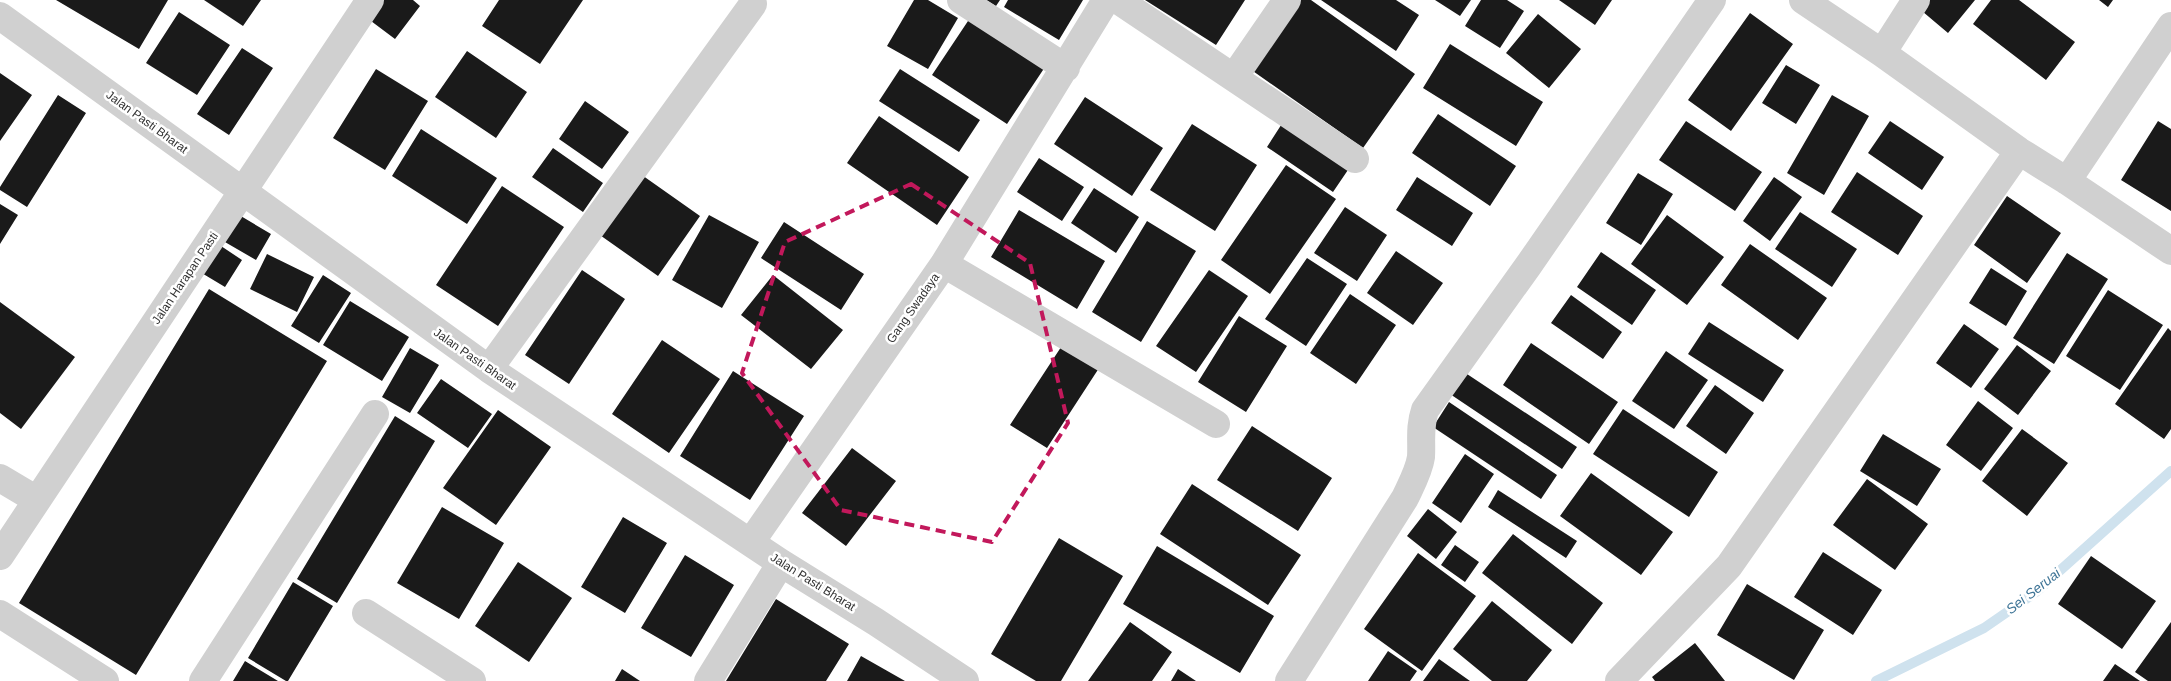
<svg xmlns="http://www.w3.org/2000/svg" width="2171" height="681" viewBox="0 0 2171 681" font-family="Arial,sans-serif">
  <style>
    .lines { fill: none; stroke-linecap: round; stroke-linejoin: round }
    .stream { stroke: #cfe2ee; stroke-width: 10 }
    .building { fill: #1a1a1a }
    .minor { stroke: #d0d0d0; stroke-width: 28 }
    .marked { fill: none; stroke: #c2185b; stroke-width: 4; stroke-dasharray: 10 6; stroke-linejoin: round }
    .labels { text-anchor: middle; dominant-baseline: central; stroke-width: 5; stroke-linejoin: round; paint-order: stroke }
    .street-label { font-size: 12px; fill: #333; stroke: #fff }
    .water-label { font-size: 14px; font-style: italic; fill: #3f7597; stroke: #fff }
  </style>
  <rect width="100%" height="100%" fill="#fff"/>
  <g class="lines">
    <path class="stream" d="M1876 681 1984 628 2036 592 2171 471"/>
  </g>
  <path class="building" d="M56 0H168L139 49Z
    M204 0H261L243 26Z
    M381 0H413L420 6 395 39 367 18Z
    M499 0H583L540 64 482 26Z
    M914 0H928L958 18 928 69 887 46Z
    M986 0H1000L996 6Z
    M1008 0H1083L1059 40 1004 7Z
    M1145 0H1245L1216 45Z
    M1298 0H1311L1415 74 1363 148 1250 69Z
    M1321 0H1396L1419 15 1396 51Z
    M1435 0H1471L1460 16Z
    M1481 0H1507L1524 11 1500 48 1465 26Z
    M1559 0H1612L1595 25Z
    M1921 0H1975L1948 33 1916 6Z
    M1991 0H2019L2075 42 2046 80 1973 24Z
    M2099 0H2113L2108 7Z
    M179 12 230 45 197 95 146 63Z
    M1750 13 1793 44 1731 131 1688 100Z
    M1538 14 1581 49 1549 88 1506 53Z
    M970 18 1045 67 1007 124 932 75Z
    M1450 44 1543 102 1516 146 1423 88Z
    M242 48 273 68 229 135 197 114Z
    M467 51 527 92 496 138 435 97Z
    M1786 65 1820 85 1796 124 1762 103Z
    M376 69 428 101 385 170 333 138Z
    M900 69 980 120 959 152 879 101Z
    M0 73 32 95 0 141Z
    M58 95 86 113 27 207 0 190V187Z
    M1832 95 1869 116 1824 195 1787 173Z
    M1085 97 1163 148 1132 196 1054 144Z
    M585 101 629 132 602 169 559 139Z
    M1438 114 1516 166 1490 206 1412 153Z
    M879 116 969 177 937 225 847 163Z
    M1285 119 1352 164 1333 192 1267 147Z
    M1686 121 1762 172 1735 211 1659 160Z
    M1890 121 1944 157 1922 190 1868 153Z
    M2158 121 2171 129V211L2121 180Z
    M1192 124 1257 165 1215 231 1150 190Z
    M421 129 497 178 467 224 392 176Z
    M553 148 603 183 583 212 532 177Z
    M1039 158 1084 187 1062 221 1017 192Z
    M1286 165 1336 199 1270 294 1221 260Z
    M1857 172 1923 216 1898 255 1831 212Z
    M639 173 700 216 658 276 597 233Z
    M1638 173 1673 194 1641 245 1606 223Z
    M1417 177 1473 213 1452 246 1396 210Z
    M1774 177 1802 197 1770 241 1743 221Z
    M502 186 564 227 498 326 436 285Z
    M1094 188 1139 217 1116 253 1071 223Z
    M2007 196 2061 233 2027 283 1974 245Z
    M0 204 18 215 0 244Z
    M1345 207 1387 235 1357 281 1314 253Z
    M1019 210 1105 261 1077 309 991 257Z
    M234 212 271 234 256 260 218 238Z
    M1800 212 1857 249 1832 287 1775 249Z
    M709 215 759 242 722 308 672 280Z
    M1667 215 1724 257 1687 305 1631 264Z
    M1147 221 1196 251 1141 342 1092 312Z
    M784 222 864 274 841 310 761 258Z
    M218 244 242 260 225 287 200 272Z
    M1750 244 1827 298 1798 340 1721 285Z
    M1396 251 1443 283 1413 325 1367 293Z
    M1601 252 1656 290 1632 325 1577 287Z
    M2067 253 2108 279 2054 364 2013 338Z
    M267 254 314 277 297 312 250 289Z
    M1307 258 1347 284 1306 346 1265 319Z
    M1991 268 2027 291 2006 326 1969 303Z
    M582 270 625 299 569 384 525 355Z
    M1209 270 1248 296 1196 372 1156 346Z
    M323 275 351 293 319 343 291 326Z
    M773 275 843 330 811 369 741 315Z
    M209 289 327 361 136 675 19 603Z
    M2108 290 2163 325 2120 390 2066 356Z
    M1350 294 1396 325 1356 384 1310 353Z
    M1571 295 1622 332 1603 359 1551 323Z
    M350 301 409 337 382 381 323 345Z
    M0 302 75 357 21 429 0 413Z
    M1239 316 1287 346 1246 412 1198 382Z
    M1709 322 1784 370 1763 402 1688 354Z
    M1964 324 1999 349 1971 388 1936 363Z
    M2168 328 2171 331V429L2164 439 2115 404Z
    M662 340 720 379 669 453 612 414Z
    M1065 341 1101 365 1047 448 1010 425Z
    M1531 343 1618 402 1589 444 1503 385Z
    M2017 345 2051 371 2018 415 1984 389Z
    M410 348 439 365 410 413 382 397Z
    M1666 351 1708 380 1674 429 1632 401Z
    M733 371 804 416 750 500 680 456Z
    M1464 372 1577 447 1562 469 1450 394Z
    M441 379 492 414 468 448 417 413Z
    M1715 385 1754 413 1726 454 1686 426Z
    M1978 401 2013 428 1981 471 1946 445Z
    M1449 402 1557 475 1541 499 1433 427Z
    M1623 409 1718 472 1689 517 1593 454Z
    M498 410 551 447 496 525 443 488Z
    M395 416 435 441 337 603 297 579Z
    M1252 426 1332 478 1298 531 1217 480Z
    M2022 429 2068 463 2027 516 1982 481Z
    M1883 434 1941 469 1917 506 1860 471Z
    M852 448 896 481 846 546 802 513Z
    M1465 454 1494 474 1461 523 1432 503Z
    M1591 473 1673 532 1641 575 1560 516Z
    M1867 479 1928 524 1895 570 1833 525Z
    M1192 484 1301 555 1268 605 1160 534Z
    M1498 490 1577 541 1566 558 1488 507Z
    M442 507 504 543 459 619 397 583Z
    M1428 509 1457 532 1436 559 1407 536Z
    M623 517 667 543 625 613 581 587Z
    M1513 534 1603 603 1572 644 1482 573Z
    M1059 538 1123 576 1061 681H1036L991 654Z
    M1455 545 1479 562 1465 582 1441 565Z
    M1157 546 1274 616 1240 673 1123 604Z
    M1823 552 1882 590 1853 635 1794 597Z
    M1418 553 1476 596 1422 671 1364 629Z
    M685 555 734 585 691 657 641 628Z
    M2091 556 2156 601 2122 649 2058 604Z
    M518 562 572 598 529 662 475 626Z
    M293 582 333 606 288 681H286L248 658Z
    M1747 584 1824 630 1794 680 1717 635Z
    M776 599 849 644 826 681H726Z
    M1492 601 1552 650 1527 681H1492L1453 649Z
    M1130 622 1172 652 1152 681H1088Z
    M2171 622V681H2148L2135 672Z
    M1695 643 1725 681H1655L1652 677Z
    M1388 651 1417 671 1410 681H1368Z
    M861 656 905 681H847Z
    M1439 659 1470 681H1423Z
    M245 661 278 681H233Z
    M2115 664 2140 681H2103Z
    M622 669 640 681H615Z
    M1178 669 1196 681H1171Z"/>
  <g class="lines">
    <path class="minor" d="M961 0 1066 68
      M1118 0 1355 159
      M1803 0 1882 53 2019 151 2067 181 2171 251
      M0 16 489 369 781 563 876 622 965 681
      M1882 53 1916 0
      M1234 77 1287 0
      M2067 181 2171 26
      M944 264 1216 424
      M489 369 753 4
      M0 478 37 500
      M751 542 944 264 1106 0
      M0 556 370 0
      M366 613 472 681
      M0 614 105 681
      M203 681 375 414
      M708 681 781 563
      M1289 681 1405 498C1411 485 1419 471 1421 457 1422 440 1419 428 1425 410L1528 266 1712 0
      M1619 681 1729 566 2019 151"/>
  </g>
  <path class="marked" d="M911 184 1030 263 1068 423 992 542 841 510 742 373 785 242Z"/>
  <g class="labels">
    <g class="street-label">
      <text transform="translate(147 122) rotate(36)">Jalan Pasti Bharat</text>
      <text transform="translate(185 278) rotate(-56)">Jalan Harapan Pasti</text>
      <text transform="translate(913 308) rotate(-55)">Gang Swadaya</text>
      <text transform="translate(475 359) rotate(35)">Jalan Pasti Bharat</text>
      <text transform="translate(813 582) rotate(32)">Jalan Pasti Bharat</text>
    </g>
    <g class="water-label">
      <text transform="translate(2033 591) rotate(-38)">Sei Seruai</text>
    </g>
  </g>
</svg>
